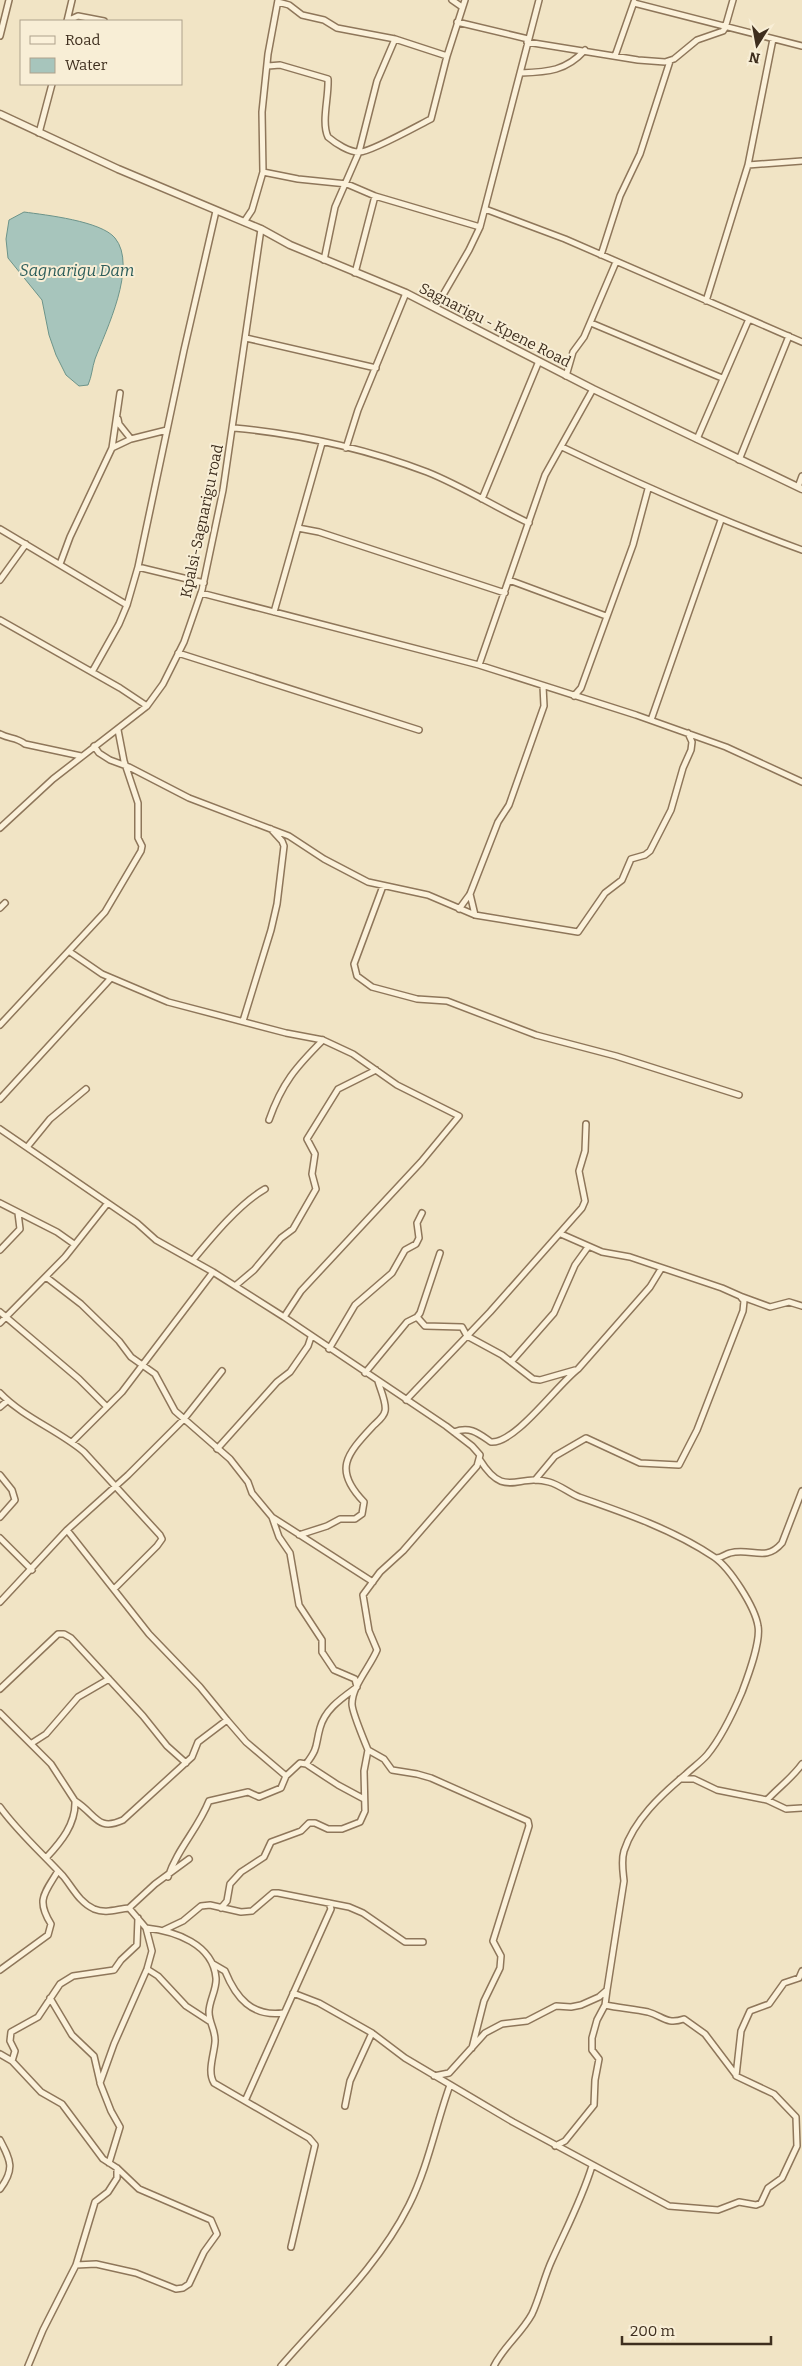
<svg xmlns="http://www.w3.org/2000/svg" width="802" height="2366" viewBox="0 0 802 2366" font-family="Bitter,serif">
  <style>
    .water { fill: #a7c5bc; stroke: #6d948a }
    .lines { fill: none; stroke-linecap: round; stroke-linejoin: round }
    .minor-casing { stroke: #8e765a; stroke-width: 8 }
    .tertiary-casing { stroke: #8e765a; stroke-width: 9 }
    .minor { stroke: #fbf1da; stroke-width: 5 }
    .tertiary { stroke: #fbf1da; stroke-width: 6 }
    .labels { text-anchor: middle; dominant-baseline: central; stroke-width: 4; stroke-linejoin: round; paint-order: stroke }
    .street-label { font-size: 15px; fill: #3e2e1e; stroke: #f8eed6 }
    .water-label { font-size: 16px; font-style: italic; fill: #2d5e5b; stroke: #f8eed6 }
  </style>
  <rect width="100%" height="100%" fill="#f1e4c5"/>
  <path class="water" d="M24 212C46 215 101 221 115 238 138 266 106 330 95 359 92 368 92 376 88 385L79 386 66 375 56 355 49 335 42 300 8 258 6 239 9 220Z"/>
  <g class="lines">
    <g class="minor-casing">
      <path id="minor" d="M452 0 462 7
        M278 2 289 5 302 15 324 20 337 28 395 39 447 56
        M634 3 802 46
        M67 21 78 16 104 21
        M67 21 72 0
        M457 22 528 39
        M0 36 9 0
        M527 42 638 60 665 62 674 59 697 40 723 31 725 28 733 0
        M615 56 634 2
        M268 66 280 65 328 79C329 97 321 122 328 137 335 143 350 153 360 152 371 152 419 125 431 119L447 56 465 0
        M521 73C548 72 566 71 585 50
        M39 133 52 84
        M748 165 802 161
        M263 172 298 179 347 184 375 196 480 227
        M485 209 565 239 802 342
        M244 222 252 210 263 172 262 112 268 54 278 0
        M601 255 620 196 640 154 670 61
        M324 260 335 207 359 152 377 81 395 39
        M355 273 375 196
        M706 301 748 165 773 39
        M436 307 469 250 480 227 539 0
        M591 323 722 378
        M246 338 376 368
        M566 376 573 352 584 337 616 262
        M118 419 119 424 131 439 167 430
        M234 428C299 434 366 449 427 472 462 486 495 507 529 523
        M697 439 749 319
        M562 447C641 485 720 520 802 550
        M112 448 131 439
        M346 448 358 410 406 293
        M739 460 789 336
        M798 487 802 476
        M482 499 539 361
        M298 528 319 532 505 593
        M0 529 127 605
        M60 564 70 537 112 448 120 393
        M138 567 204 583
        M0 580 26 544
        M509 580 606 616
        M201 593 479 665 636 715 726 747 802 782
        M274 612 322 443
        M0 620 120 688 147 706
        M178 653 419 730
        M479 665 545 475 593 389
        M92 672 119 624 127 605 138 567 184 350 216 211
        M574 696 581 688 633 545 648 489
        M651 720 721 520
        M0 734C9 739 16 737 25 744L81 756
        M94 746 99 753 110 760 129 767 189 798 289 836 324 859 368 882 428 895 475 915 578 932 605 893 622 880 631 859 645 855 650 851 671 810 683 768 691 750 692 742 688 733
        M0 828 53 779 147 706 163 684 184 642 202 590 223 490 261 229
        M383 886 354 964 357 976 372 987 417 999 447 1001 536 1035 616 1056 739 1095
        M470 894 475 915
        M0 908 5 903
        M459 909 470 894 498 822 509 805 544 706 543 686
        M70 952 102 974 168 1002 286 1033 323 1040 353 1054 397 1085 459 1116 421 1162 301 1291 284 1317
        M243 1021 271 930 277 904 284 846 282 841 271 829
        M0 1025 105 912 141 851 142 846 138 838V803L124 761 118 730
        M0 1099 111 978
        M269 1120C282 1083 296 1067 323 1040
        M0 1129 137 1223 156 1240 213 1272 284 1317 446 1426 472 1446 480 1455 477 1466 403 1551 380 1572 363 1595 369 1631 377 1650C370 1667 352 1686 352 1704 352 1712 364 1740 368 1750L384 1759 392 1770 417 1774 431 1778 528 1821 529 1826 493 1941 501 1956 500 1968 484 2001 472 2048
        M28 1146 50 1119 86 1089
        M0 1203 57 1232 74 1244
        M0 1250 20 1229 18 1213
        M193 1260C212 1237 239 1204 265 1189
        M46 1277 81 1304 119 1341 131 1357 155 1374 175 1411 230 1459 248 1482 252 1493 272 1517 279 1537 290 1553 299 1605 322 1640V1652L334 1670 355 1679 357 1687C342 1698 325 1709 320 1728 315 1746 319 1747 306 1764
        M235 1286 254 1270 281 1238 293 1229 316 1189 312 1174 315 1154 307 1139 338 1089 376 1070
        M740 1296 770 1307 789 1302 802 1306
        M0 1312 79 1379 106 1406
        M417 1317 425 1326 462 1327 467 1336 502 1355 533 1379 540 1380 575 1370
        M0 1323 65 1257 107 1204
        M329 1349 355 1305 392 1273 405 1250 416 1244 419 1238 417 1223 422 1213
        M511 1362 554 1313 575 1265 588 1247
        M365 1373 407 1322 417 1317 420 1313 440 1253
        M0 1393C24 1418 58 1430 84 1452L160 1535 162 1539 157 1546 114 1589
        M406 1400 490 1312 582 1208 585 1201 579 1171 585 1151 586 1124
        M0 1407 7 1401
        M454 1432C470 1426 478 1433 491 1442 515 1444 557 1385 578 1369L650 1287 661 1269
        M72 1442 122 1392 213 1272
        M217 1449 277 1382 290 1372 308 1346 311 1337
        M0 1475 12 1490 15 1500 0 1517
        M535 1480 555 1456 586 1438 640 1463 679 1465 697 1430 743 1311 744 1301 740 1296 722 1288 630 1257 602 1252 561 1234
        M272 1517 373 1582
        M67 1530 149 1634 200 1687 227 1720 246 1742 286 1776 300 1763 306 1764 338 1785 364 1799
        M299 1535 327 1526 340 1519H355L362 1514 364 1502C333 1470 346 1455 373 1426 377 1422 384 1417 385 1411 387 1403 380 1389 378 1381
        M0 1538 32 1570
        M716 1558C722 1558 725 1554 730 1553 751 1547 765 1563 782 1543L802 1491
        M0 1602 67 1530 128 1475 184 1419 222 1371
        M0 1689 58 1634H64L71 1638 143 1716 167 1746 186 1763
        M0 1713 51 1764 75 1801C76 1824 61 1842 46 1858
        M32 1743 46 1734 78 1697 109 1679
        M680 1779H694L717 1790 767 1800 786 1809 802 1808
        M767 1800C778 1788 792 1778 802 1764
        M75 1801C96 1814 97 1832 123 1820L192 1757 198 1742 227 1720
        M0 1807C18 1832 42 1853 63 1876 73 1888 79 1902 94 1909 106 1914 117 1909 129 1908L146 1928 152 1951 147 1969 114 2044 100 2083 111 2111 120 2127 109 2163
        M168 1877C177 1849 198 1829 209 1801L248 1792 259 1797 281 1788 286 1776
        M129 1908 155 1884 189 1859
        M221 1908 227 1901 230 1884 241 1872 264 1857 271 1842 301 1831 309 1823H315L328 1829H342L360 1822 365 1811 364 1771 368 1750
        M146 1928C175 1931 213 1944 216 1978 217 1989 209 2001 209 2012 209 2023 216 2031 215 2042 214 2055 207 2072 214 2083L309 2138 315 2145 291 2247
        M164 1930 183 1921 201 1906 210 1905 241 1912 252 1911 273 1893H278L349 1907 363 1913 405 1942H423
        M213 1964 225 1971C236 1998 252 2017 283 2013
        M147 1969 158 1976 186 2006 209 2021
        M0 1970 48 1935 51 1924C36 1900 44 1894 58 1871
        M293 1993 319 2003 372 2033 405 2058 513 2122 669 2206 718 2210 739 2202 756 2205 761 2203 768 2188 782 2178 797 2146 796 2117 774 2094 736 2076 741 2031 750 2011 769 2004 784 1983 799 1978 802 1971
        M50 1998 72 2035 94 2056 100 2082
        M605 2005C619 2008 634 2009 648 2012 663 2016 666 2025 684 2019L705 2034 736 2075
        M0 2054 12 2061 41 2092 62 2104 103 2159 117 2168 139 2189 211 2220 217 2234 204 2252 189 2284 183 2288 176 2289 136 2273 96 2264 76 2265
        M12 2061 15 2051 10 2041 11 2032 38 2017 60 1984 73 1976 114 1970 121 1960 137 1945 138 1918
        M434 2076 449 2073 485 2033 502 2024 527 2021 556 2006 571 2007 581 2005 599 1997 607 1990 624 1881C623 1871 621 1861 624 1851 634 1820 661 1795 685 1775 692 1768 701 1762 707 1755 722 1737 733 1713 742 1692 748 1676 761 1642 758 1626 755 1607 730 1568 714 1557 674 1530 625 1513 579 1497 569 1493 560 1485 549 1482 517 1473 505 1500 480 1460
        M245 2101 331 1909 329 1903
        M345 2106 350 2081 372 2033
        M0 2140C11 2161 15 2169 0 2189
        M555 2146 565 2141 594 2105 595 2080 599 2059 592 2050V2038L597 2020 605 2005 607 1990
        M28 2366 43 2330 76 2265 95 2202 108 2192 117 2178V2168
        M281 2366C326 2314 378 2267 409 2205 428 2167 436 2124 450 2085
        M494 2366C504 2346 521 2334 532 2314 540 2297 544 2277 552 2260 566 2229 582 2199 592 2166"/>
    </g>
    <g class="tertiary-casing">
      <path id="tertiary" d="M0 114 118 169 261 229 290 245 406 293 593 389 802 489"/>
    </g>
    <use href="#minor" class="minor"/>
    <use href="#tertiary" class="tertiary"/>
  </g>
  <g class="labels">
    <g class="street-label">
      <text transform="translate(495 325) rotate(27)">Sagnarigu - Kpene Road</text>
      <text transform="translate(202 521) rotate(-78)">Kpalsi-Sagnarigu road</text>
    </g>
    <g class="water-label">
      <text x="77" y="270">Sagnarigu Dam</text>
    </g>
  </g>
  <rect x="20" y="20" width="162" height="65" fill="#f8eed6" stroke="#aea18c"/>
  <rect x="30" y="36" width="25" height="8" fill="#fbf1da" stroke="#aea18c"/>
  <text x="65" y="45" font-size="15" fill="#3e2e1e">Road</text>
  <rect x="30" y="58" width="25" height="15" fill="#a7c5bc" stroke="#aea18c"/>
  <text x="65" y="70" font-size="15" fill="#3e2e1e">Water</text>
  <g transform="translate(757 45) rotate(191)" stroke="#f8eed6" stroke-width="4" paint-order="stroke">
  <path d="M0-4L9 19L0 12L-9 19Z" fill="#3e2e1e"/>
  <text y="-8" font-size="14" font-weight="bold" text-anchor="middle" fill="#3e2e1e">N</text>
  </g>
  <path d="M622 2336v8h149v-8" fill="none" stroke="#3e2e1e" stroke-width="2.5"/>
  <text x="630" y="2336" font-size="15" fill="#3e2e1e" stroke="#f8eed6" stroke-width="4" paint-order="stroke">200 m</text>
</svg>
